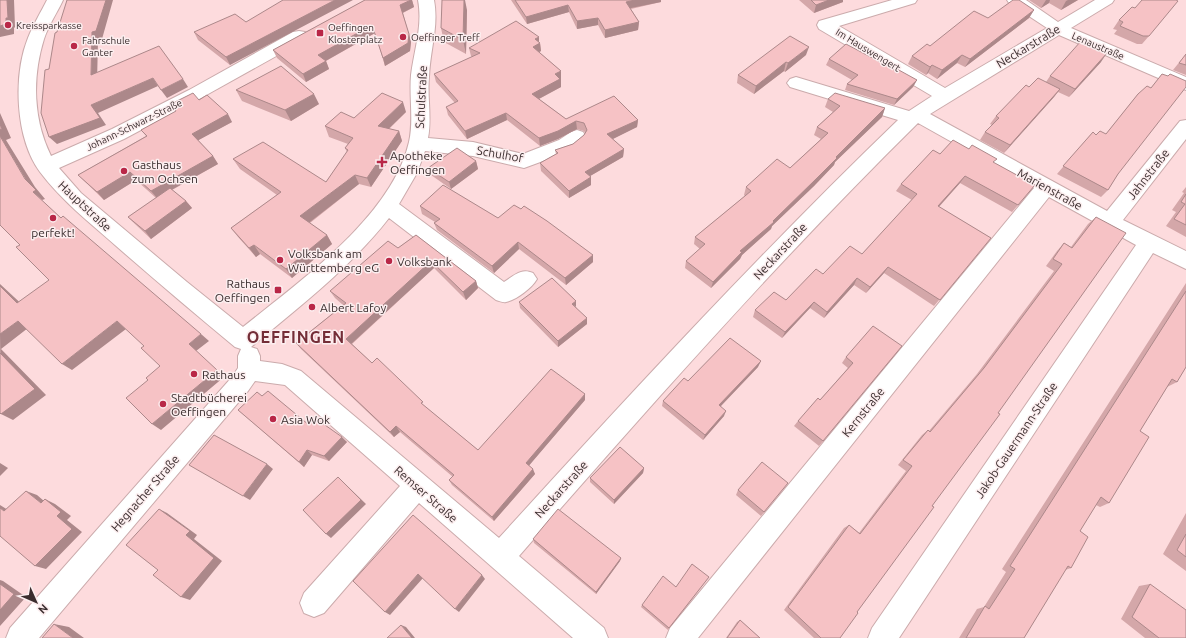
<svg xmlns="http://www.w3.org/2000/svg" width="1186" height="638" viewBox="0 0 1186 638" font-family="Ubuntu,sans-serif">
  <style>
    .lines { fill: none; stroke-linecap: round; stroke-linejoin: round }
    .minor-casing { stroke: #cbabac; stroke-width: 2 }
    .minor { fill: #fff; fill-rule: evenodd }
    .wall { fill: #d4a7a9 }
    .shaded-wall { fill: #ac888a }
    .building { fill: #f6c2c5; stroke: #ac888a }
    .poi-dot { fill: #b92747; stroke: #fceeef; stroke-width: 1.5 }
    .labels { text-anchor: middle; dominant-baseline: central; stroke-width: 3; stroke-linejoin: round; paint-order: stroke }
    .far-poi-label { font-size: 10px; fill: #3a2d2e; stroke: #fceeef; text-anchor: start }
    .far-street-label { font-size: 10px; fill: #3a2d2e; stroke: #fceeef }
    .street-label { font-size: 12px; fill: #3a2d2e; stroke: #fceeef }
    .poi-label { font-size: 12px; fill: #3a2d2e; stroke: #fceeef; text-anchor: start }
    .district-label { font-size: 16px; font-weight: bold; letter-spacing: 1px; fill: #742d37; stroke: #fceeef }
  </style>
  <rect width="100%" height="100%" fill="#fddbdd"/>
  <g class="lines">
    <g class="minor-casing">
      <path id="minor" d="M47 0H63C57 13 48 26 44 39 32 78 33 119 51 156L112 129 189 90 293 32 299 31 305 32 307 36 305 40 201 98 124 139 59 168 81 193 187 282 243 327C300 281 392 216 409 142 414 120 409 98 411 75 414 50 423 26 418 0H434C439 26 430 50 429 77 427 97 432 118 428 138L473 142 523 154 559 140 571 132 577 130 583 132 586 137 583 142 573 150 524 168 473 156 425 151 417 173 399 204 504 282C515 275 521 268 533 273L537 279C532 288 516 300 506 302 503 303 500 301 496 300L389 218C350 268 299 307 251 347L257 349 260 356V361L282 364 301 371 499 538C628 396 759 254 898 120L790 87 787 83 790 79 796 77 909 111 932 96 819 29 817 25 819 21 892 0H917L915 3 839 26 945 88 1047 28 1009 3 1007 0H1026L1058 22 1095 0H1114L1112 3 1071 28 1186 77V90L1059 35 930 114 1107 211 1180 121 1186 120V139L1123 220 1186 251V269L1153 253 899 638H868L872 628 1136 245 1049 197 698 638H666L670 628 1034 188 918 123C778 261 648 408 519 556L604 628 608 638H573L419 503 324 613 314 617 304 613 300 603 304 593 400 486 285 385 255 381 248 391 39 638H6L10 628 232 377 238 368V356L241 349 235 347C195 314 155 280 115 245 89 222 61 200 40 172 15 138 13 75 28 38 33 25 41 12 47 0Z"/>
    </g>
    <use href="#minor" class="minor"/>
  </g>
  <path class="wall" d="M365 0H412L414 7 403 13 411 42 410 51 385 66 375 33 326 61 329 69 306 82 277 58 273 50Z
    M511 0H661V2L631 9 639 22 638 30 605 38 598 25 577 29 569 12 527 24Z
    M799 0H843V2L814 13Z
    M1029 0H1078L1061 10 1049 3 1041 8Z
    M467 10 466 54 444 42 441 28Z
    M1034 10 1029 18 965 67 957 63 937 79 928 73 926 75 908 64 912 56 930 46 988 18Z
    M1119 20 1149 36 1142 44H1137L1114 34 1117 30 1113 29Z
    M246 22 230 65 198 40 194 32Z
    M539 37V42L540 43 541 51 539 52 561 71V79H560L561 87 539 99 566 119 638 120 637 127 612 139 624 149 623 157 590 176 591 177V185L569 198 541 171 540 163 556 154 555 150 573 144 584 135 585 133 584 131 577 129 558 139 540 146 507 120 467 139 448 115 446 107 455 103 436 82 434 74 472 57 471 56 469 48Z
    M1186 54V75L1173 70Z
    M806 55 785 72 784 71 754 94 737 83 738 75Z
    M829 59 895 70 917 80 913 87 894 105 845 90 847 84 852 80 826 65Z
    M1101 62 1069 97 1058 92 1054 97 1004 153 980 140 985 132 992 125 990 124 996 116 1046 82 1050 76Z
    M1162 74 1118 174 1108 190 1101 197 1057 174 1093 132 1096 135 1106 134 1138 94 1151 88Z
    M236 90 319 104 291 121 242 101Z
    M828 99 885 108 882 117 835 162 834 165 814 186 772 226 771 229 742 255 740 259 711 288 685 268 686 261 700 249 694 244 695 237 745 196 744 195 746 187 790 168 821 139 814 135 817 127 833 112 825 107Z
    M199 100 232 122 198 140 213 156 218 164 172 190 186 201 192 208 151 239 135 224 128 217 156 198 136 180 104 200 78 175 146 136 141 130Z
    M406 112 389 129 399 131 402 141 371 187 359 184 310 223 327 235 332 244 292 278 260 254 256 257 238 237 231 228 277 195 240 169 233 159 326 182 347 152 345 148 348 144 329 137 325 126 354 118Z
    M940 154 994 163 1035 185 1012 212 960 183 939 207 991 238 934 306 884 273 866 293 854 285 824 318 810 308 782 338 753 317 755 310 786 300 823 274 862 254 912 200 896 191 901 184Z
    M476 161 478 169 451 189 431 175 428 168Z
    M1186 187V237L1166 226 1176 212 1172 210 1184 193 1182 192Z
    M420 206 498 218 593 255V262L566 285 519 249 494 273 437 230 434 223 435 222 422 214Z
    M1096 217 932 506 857 612 840 638H814L784 610 844 528 849 525 859 533 906 471 898 465 922 435 928 430 929 431 977 374 1054 271 1046 266 1057 251 1064 243 1071 247 1088 224Z
    M416 235 476 281 478 288 466 300 434 268 352 344 372 363 478 450 585 400 529 465 535 474 494 521 452 485 449 480 453 477 400 432 394 437 301 349 296 343 343 305 335 298 330 291 398 248Z
    M1186 283V367L1177 382 1167 387 1140 431 1109 503 1100 507 1096 505 1080 531 1071 568 1065 570 1024 638H959L977 609 984 607 1006 572 1002 569Z
    M519 302 576 307 587 324 558 347 520 308Z
    M902 346 819 446 794 426 798 421 820 400 848 368 842 363 846 357Z
    M758 367 721 406 724 416 703 440 662 406 663 401 688 381Z
    M262 396 309 425 347 442 329 461 312 455 304 467 238 410Z
    M644 468 643 473 614 504 590 482V478Z
    M788 483 761 516 736 495 738 490Z
    M1186 513V571L1163 554Z
    M533 539 621 558 620 561 596 594 534 543Z
    M709 577 668 630 641 607 642 605 676 587Z
    M1150 584 1186 638H1145L1121 619 1139 586Z
    M740 620 760 638H726L737 622Z"/>
  <path class="shaded-wall" d="M7 0H14L15 27 14 28V34L0 37V26Z
    M106 0H113L102 39 98 40 97 83 91 75 92 32Z
    M335 0H353L230 65 226 57Z
    M411 0H412L414 7 402 13 400 5Z
    M464 0H465L467 10 466 54 463 40Z
    M634 0H661V2L626 9V2Z
    M829 0H843V2L814 13 816 5Z
    M1046 0H1050L1049 3 1041 8Z
    M1068 0H1078L1061 10 1066 1Z
    M568 5 569 12 527 24 526 17Z
    M1034 10 1029 18 965 67 970 59Z
    M598 18V25L577 29V21Z
    M639 22 638 30 605 38V30Z
    M372 25 375 33 322 63 318 55Z
    M409 34 411 42 410 51 385 66 383 58Z
    M539 37V44L540 43 541 51 534 55 533 47 535 39Z
    M809 47 806 55 785 72 788 63Z
    M1107 53 1101 62 1069 97 1075 89Z
    M962 55 957 63 937 79 942 70Z
    M326 61 329 69 306 82 303 74Z
    M786 62 784 71 754 94 756 86Z
    M932 65 928 73 926 75 930 67Z
    M561 71V87L533 102 532 94 555 74Z
    M153 78 158 86 98 113 106 125 57 144 49 137 91 105Z
    M183 79 188 87 167 98 161 90Z
    M917 80 913 87 894 105 897 99Z
    M1060 89 1054 97 1004 153 1010 145Z
    M314 94 319 104 291 121 285 110Z
    M403 102 406 112 381 136 378 126Z
    M885 108 882 117 835 162 834 165 814 186 772 226 771 229 742 255 740 259 711 288 713 282 740 251 773 221Z
    M0 113 11 138 6 140 35 187 45 199 42 200 33 192 0 136Z
    M506 113 507 120 467 139 465 131Z
    M228 114 232 122 197 141 192 134Z
    M638 120 637 127 607 142V134Z
    M576 121 577 129 558 139 540 146 539 138Z
    M399 131 402 141 371 187 367 178Z
    M624 149 623 157 585 179V172Z
    M213 156 218 164 157 198 151 191Z
    M476 161 478 169 451 189 449 182Z
    M130 172 136 180 104 200 97 192Z
    M355 175 359 184 306 225 300 216Z
    M965 176 960 183 933 213 938 206Z
    M591 177V185L569 198V191Z
    M186 201 192 208 151 239 145 231Z
    M327 235 332 244 292 278 286 269Z
    M518 242 519 249 494 273 492 266Z
    M254 245 260 254 256 257 249 248Z
    M593 255V262L566 285 565 278Z
    M431 261 434 268 350 345 346 339Z
    M888 267 884 273 866 293 870 287Z
    M857 278 854 285 824 318 827 312Z
    M476 281 478 288 466 300 463 292Z
    M0 284 28 310 17 303 0 286Z
    M576 301V307L572 304Z
    M814 302 810 308 782 338 785 332Z
    M587 318V324L558 347V341Z
    M18 321 28 328 1 349 46 395 13 420 1 414 0 334Z
    M117 321 126 329 72 370 62 364Z
    M201 334 209 341 196 351 189 344Z
    M761 361 758 367 717 410 719 405Z
    M217 370 224 377 161 430 152 424Z
    M585 394V400L527 468 526 463Z
    M726 411 724 416 703 440 705 435Z
    M396 426 400 432 394 437 390 432Z
    M342 437 347 442 329 461 324 456Z
    M307 450 312 455 304 467 299 462Z
    M0 463 8 468 0 476Z
    M267 464 273 469 250 500 243 496Z
    M644 468 643 473 614 504V500Z
    M533 469 535 474 494 521 492 517Z
    M338 477 366 504 331 538 326 534Z
    M26 491 37 495 51 507 41 503Z
    M45 499 55 504 71 516 67 520 82 532 46 569 35 566Z
    M0 505 16 515 4 511 0 508Z
    M159 509 167 513 197 535 194 539 222 561 190 600 181 597 186 535Z
    M621 558 620 561 596 594V592Z
    M418 574 423 578 390 615 385 612Z
    M482 575 485 579 459 612 455 609Z
    M0 580 3 581 26 597 0 626Z
    M54 624 69 627 84 638H73Z
    M401 625 406 627 415 638H412Z"/>
  <path class="building" d="M0 0H7L8 18H6V24L0 26Z
    M67 0H106L96 31 92 32 91 75 159 46 183 79 161 90 153 78 91 105 100 118 49 137 41 113 45 70 49 69 55 33 57 32Z
    M283 0H335L226 57 194 32 235 14 246 22Z
    M365 0H411L400 5 409 34 408 43 383 58 372 25 318 55 326 61 303 74 273 50Z
    M442 0H464L463 40 441 28Z
    M515 0H635L626 2 639 22 605 30 598 18 577 21 568 5 526 17Z
    M811 0H829L816 5Z
    M1013 0H1019L1034 10 970 59 962 55 942 70 932 65 930 67 912 56 927 44 930 46 974 11 988 18Z
    M1142 0H1176L1178 1 1149 36H1143L1120 26 1123 22 1119 20 1132 7 1135 8Z
    M516 21 539 37 535 39 540 43 533 47 561 71 555 74 560 79 532 94 566 119 614 96 638 120 607 134 624 149 585 172 591 177 569 191 540 163 558 153 555 150 573 144 584 135 587 130 584 123 576 121 558 131 539 138 506 113 465 131 446 107 458 101 434 74 480 53 469 48Z
    M790 36 809 47 788 63 786 62 756 86 738 75Z
    M1081 41 1107 53 1075 89 1050 76Z
    M846 44 895 70 897 69 917 80 897 99 847 84 858 75 829 59Z
    M1186 54V65L1179 63Z
    M281 66 314 94 285 110 236 90Z
    M1162 74 1168 76 1170 74 1186 81V87L1118 174 1108 190 1063 166 1093 132 1096 135 1100 131 1106 134 1138 94 1147 86 1151 88Z
    M1038 78 1060 89 1010 145 985 132 999 118 996 116 1026 85 1029 87Z
    M193 93 199 100 207 95 228 114 192 134 213 156 151 191 130 172 97 192 78 175 147 136 141 130 176 111 171 104Z
    M382 93 403 102 378 126 399 131 367 178 355 175 300 216 327 235 286 269 254 245 249 248 231 228 281 192 233 159 263 142 326 182 348 150 345 148 353 138 325 126 341 112 354 118Z
    M835 93 885 108 836 157 837 158 817 178 773 221 774 222 740 251 742 252 713 282 686 261 705 244 695 237 751 191 746 187 777 159 790 168 828 133 817 127 840 106 828 99Z
    M0 124 2 129 0 130Z
    M0 136 25 179 36 190 33 192 61 218 63 216 201 334 189 344 217 370 152 424 126 398 148 380 146 378 160 366 141 348 144 346 117 321 62 364 18 321 0 334V286L17 303 49 280 16 247 20 245 0 225Z
    M953 140 969 149 972 145 997 159 993 162 1035 185 1018 205 965 176 938 206 991 238 940 300 888 267 870 287 857 278 827 312 814 302 785 332 755 310 774 292 786 300 816 269 823 274 850 246 862 254 917 194 901 184 933 150 940 154Z
    M457 148 476 161 449 182 428 168Z
    M443 185 498 218 514 205 521 209 524 206 547 221 593 255 565 278 518 242 492 266 434 223 440 219 420 206Z
    M170 188 186 201 145 231 128 217Z
    M1186 194V225L1174 219 1185 204 1181 202Z
    M1096 217 1126 233 998 413 1000 414 932 506 934 507 857 612 858 613 840 638H821L788 607 849 525 860 534 912 466 903 460 928 430 930 432 984 368 1062 264 1053 259 1064 243 1072 248Z
    M416 235 476 281 463 292 431 261 346 339 372 363 377 358 423 402 421 403 478 450 551 369 585 394 526 463 533 469 492 517 449 480 454 475 396 426 390 432 296 343 346 303 330 291 388 241 398 248Z
    M552 278 576 301 572 304 587 318 558 341 519 302Z
    M1186 291V367L1177 382 1172 379 1140 431 1149 437 1109 503 1101 497 1080 531 1088 537 1071 568 1068 566 1024 638H966L985 606 989 609 1015 569 1010 566Z
    M873 326 902 346 823 441 798 421 818 398 820 400 853 363 846 357Z
    M730 338 761 361 719 405 726 411 705 435 663 401 684 378 688 381Z
    M0 353 35 389 1 414 0 413Z
    M268 391 309 425 315 418 342 437 324 456 307 450 299 462 238 410 257 392 262 396Z
    M214 435 267 464 243 496 189 465Z
    M620 447 644 468 614 500 590 478Z
    M762 462 788 483 764 512 738 490Z
    M338 477 361 500 326 534 303 510Z
    M26 491 41 503 45 499 61 512 57 516 72 529 35 566 0 536V508L4 511Z
    M159 509 190 531 186 535 214 558 181 597 153 575 158 570 126 545Z
    M558 509 621 558 596 592 533 539Z
    M413 515 482 575 455 609 418 574 385 612 353 581Z
    M1186 534V557L1177 550Z
    M692 564 709 577 669 628 642 605 663 576 676 587Z
    M0 584 14 594 0 610Z
    M1150 584 1186 610V638H1159L1132 617Z
    M740 620 760 638H727Z
    M54 624 73 638H42Z
    M401 625 412 638H387Z"/>
  <g class="poi-dot">
    <circle cx="8" cy="25" r="4"/>
    <rect x="316" y="29" width="8" height="8" rx="2"/>
    <circle cx="403" cy="37" r="4"/>
    <circle cx="74" cy="46" r="4"/>
    <path d="M380 156h4v4h4v4h-4v4h-4v-4h-4v-4h4z"/>
    <circle cx="124" cy="171" r="4"/>
    <circle cx="53" cy="218" r="4"/>
    <circle cx="280" cy="260" r="4"/>
    <circle cx="389" cy="261" r="4"/>
    <rect x="274" y="286" width="8" height="8" rx="2"/>
    <circle cx="312" cy="307" r="4"/>
    <circle cx="194" cy="374" r="4"/>
    <circle cx="163" cy="404" r="4"/>
    <circle cx="273" cy="419" r="4"/>
  </g>
  <g class="labels">
    <g class="far-poi-label">
      <text x="16" y="25">Kreissparkasse</text>
      <text x="328" y="27">Oeffingen<tspan x="328" dy="12">Klosterplatz</tspan></text>
      <text x="411" y="37">Oeffinger Treff</text>
      <text x="82" y="40">Fahrschule<tspan x="82" dy="12">Ganter</tspan></text>
    </g>
    <g class="far-street-label">
      <text transform="translate(1098 46) rotate(23)">Lenaustraße</text>
      <text transform="translate(868 50) rotate(31)">Im Hauswengert</text>
      <text transform="translate(134 125) rotate(-26)">Johann-Schwarz-Straße</text>
    </g>
    <g class="street-label">
      <text transform="translate(1028 46) rotate(-31)">Neckarstraße</text>
      <text transform="translate(421 97) rotate(-87)">Schulstraße</text>
      <text transform="translate(500 154) rotate(10)">Schulhof</text>
      <text transform="translate(1148 174) rotate(-52)">Jahnstraße</text>
      <text transform="translate(1050 189) rotate(29)">Marienstraße</text>
      <text transform="translate(85 206) rotate(43)">Hauptstraße</text>
      <text transform="translate(780 251) rotate(-47)">Neckarstraße</text>
      <text transform="translate(863 412) rotate(-51)">Kernstraße</text>
      <text transform="translate(1016 440) rotate(-56)">Jakob-Gauermann-Straße</text>
      <text transform="translate(561 489) rotate(-48)">Neckarstraße</text>
      <text transform="translate(145 493) rotate(-49)">Hegnacher Straße</text>
      <text transform="translate(426 494) rotate(41)">Remser Straße</text>
    </g>
    <g class="poi-label">
      <text x="390" y="155">Apotheke<tspan x="390" dy="14">Oeffingen</tspan></text>
      <text x="132" y="164">Gasthaus<tspan x="132" dy="14">zum Ochsen</tspan></text>
      <text x="53" y="232" text-anchor="middle">perfekt!</text>
      <text x="288" y="253">Volksbank am<tspan x="288" dy="14">Württemberg eG</tspan></text>
      <text x="397" y="261">Volksbank</text>
      <text x="270" y="283" text-anchor="end">Rathaus<tspan x="270" dy="14">Oeffingen</tspan></text>
      <text x="320" y="307">Albert Lafoy</text>
      <text x="202" y="374">Rathaus</text>
      <text x="171" y="397">Stadtbücherei<tspan x="171" dy="14">Oeffingen</tspan></text>
      <text x="281" y="419">Asia Wok</text>
    </g>
    <g class="district-label">
      <text x="296" y="337">OEFFINGEN</text>
    </g>
  </g>
  <g transform="translate(36 602) rotate(135)" stroke="#fceeef" stroke-width="3" paint-order="stroke">
  <path d="M0-3L7 15L0 10L-7 15Z" fill="#3a2d2e"/>
  <text y="-6" font-size="11" font-weight="bold" text-anchor="middle" fill="#3a2d2e">N</text>
  </g>
</svg>
